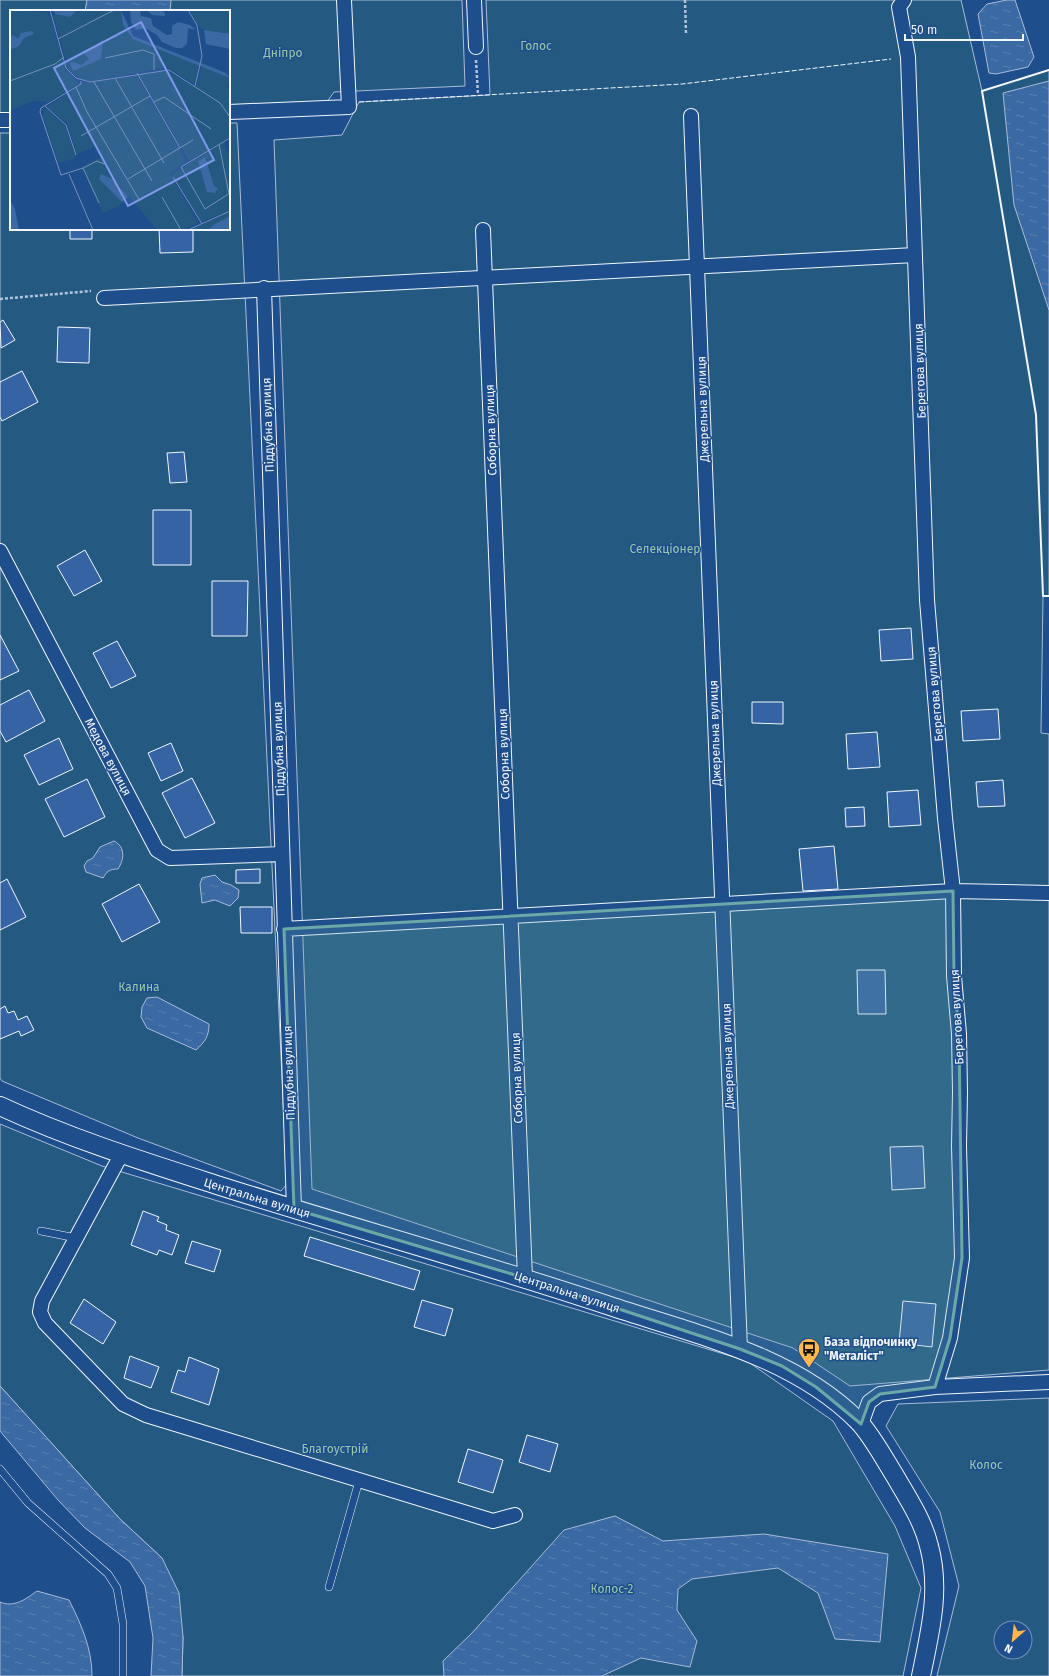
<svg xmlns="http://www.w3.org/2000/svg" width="1049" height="1676" viewBox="0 0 1049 1676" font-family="'Fira Sans',sans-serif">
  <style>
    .garden { fill: #245a82; stroke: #a8bbd7; fill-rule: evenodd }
    .water { fill: url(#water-ripples); stroke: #a8bbd7 }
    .building { fill: #3563a3; stroke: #f2f6ff }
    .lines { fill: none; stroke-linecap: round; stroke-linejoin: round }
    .service-casing { stroke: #f2f6ff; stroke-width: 8 }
    .minor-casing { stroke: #f2f6ff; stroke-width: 16 }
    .tertiary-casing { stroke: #f2f6ff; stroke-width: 20 }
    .path { stroke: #b3c4dc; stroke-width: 2.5; stroke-dasharray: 3 2; stroke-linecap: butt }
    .service { stroke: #1f4e8c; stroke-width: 7 }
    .minor { stroke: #1f4e8c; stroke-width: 14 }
    .tertiary { stroke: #1f4e8c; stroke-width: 18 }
    .fence { stroke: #f2f6ff; stroke-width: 1; stroke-dasharray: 5 2; stroke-linecap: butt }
    .wall { stroke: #f2f6ff; stroke-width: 2 }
    .marked { fill: #6aa9a8; fill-opacity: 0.2; stroke: #6aa9a8; stroke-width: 3; stroke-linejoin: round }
    .labels { text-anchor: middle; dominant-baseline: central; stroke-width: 3; stroke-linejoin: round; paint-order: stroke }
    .park-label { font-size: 12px; fill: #97c8a6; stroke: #1f4e8c }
    .street-label { font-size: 12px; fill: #f2f6ff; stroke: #1f4e8c }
    .poi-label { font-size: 12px; font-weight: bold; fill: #f2f6ff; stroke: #1f4e8c; text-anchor: start }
    .inset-road { fill: none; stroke: #7391ba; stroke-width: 1 }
    .view { fill: #7d9aea; fill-opacity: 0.15; stroke: #7d9aea; stroke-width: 2 }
    .inset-edge { fill: none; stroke: #f2f6ff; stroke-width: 2 }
  </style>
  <defs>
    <pattern id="water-ripples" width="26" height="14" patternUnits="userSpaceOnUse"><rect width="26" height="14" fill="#3b69a3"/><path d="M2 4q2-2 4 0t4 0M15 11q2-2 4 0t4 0" fill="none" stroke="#587fb1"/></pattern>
  </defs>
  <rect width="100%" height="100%" fill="#1f4e8c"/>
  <path class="garden" d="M0 0H462L465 86 334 92 324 106 229 108V11H11V114L0 115Z
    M486 0H961L982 91 1049 70V596H1043L1041 733 1049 734V1370L850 1386 793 1348 312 1189 274 140 342 135 359 102 490 95Z
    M229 123H237L287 1184 281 1191 138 1138 2 1081 0 1078V133H11V229H229Z
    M0 1124 102 1166 747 1361 833 1421 895 1526 921 1588 903 1676H182L183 1637 162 1558 120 1519 0 1386Z
    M1049 1398V1676H937L959 1586 940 1512 886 1426 898 1404ZM1001 1628H1025V1652H1001Z"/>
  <path class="water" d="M87 0H171L170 11H85Z
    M1007 0H1015L1034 57 1028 67 996 74 989 73 978 14 987 4Z
    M1049 81V310L1014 205 1003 93Z
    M114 841C126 847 124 860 118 869 110 869 107 871 103 878L86 872 84 866 87 861 93 858 100 847Z
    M215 875 222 882 231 885 239 890 238 898 230 906 215 900 202 903 200 884 202 878Z
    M157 997 209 1024C209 1036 205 1042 196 1050L147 1028 141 1017 142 1007 147 998Z
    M0 1386 120 1519 162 1558 179 1593 183 1637 182 1676H151L153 1638 145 1586 130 1562 85 1528 58 1500 0 1431Z
    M615 1516 663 1541 764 1534 888 1554 880 1642 835 1639 818 1593 778 1568 692 1579 678 1589 677 1610 697 1641 690 1667 641 1658 602 1676H444L443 1661 472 1633 564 1530Z
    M37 1591 69 1600C81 1624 92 1648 92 1676H0V1602C14 1608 26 1599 37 1591Z"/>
  <path class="building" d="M70 229H92V239H70Z
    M159 229H193V252L160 253Z
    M3 320 15 340 1 348 0 322Z
    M58 327 90 328 89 363 57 362Z
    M22 371 38 402 2 421 0 417V382Z
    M184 452 187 482 170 483 167 453Z
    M153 510H191V565H153Z
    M85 550 102 581 74 596 57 566Z
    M212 581H248L247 636H212Z
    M911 628 913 659 881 661 879 630Z
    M0 635 19 671 0 680Z
    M117 641 136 676 111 688 93 653Z
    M29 690 45 721 6 742 0 731V705Z
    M752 702H783V724L752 723Z
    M998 709 1000 739 963 741 961 711Z
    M877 732 880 767 848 769 846 734Z
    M59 738 73 769 39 785 24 755Z
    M171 743 183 771 161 781 148 753Z
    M192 778 215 823 185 838 162 793Z
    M87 779 105 817 64 837 45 799Z
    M1003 780 1005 806 978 807 976 782Z
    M918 790 921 825 889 827 887 792Z
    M864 807 865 826 846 827 845 808Z
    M834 846 838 889 803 891 799 849Z
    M260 869V883H236V870Z
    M7 879 26 917 0 930V883Z
    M139 884 160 922 122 942 102 904Z
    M240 907H272V933H241Z
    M857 970H885L886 1014H858Z
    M5 1006 8 1013 14 1011 18 1020 27 1016 34 1030 21 1036 19 1031 0 1039V1009Z
    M923 1146 925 1188 892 1190 890 1147Z
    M143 1211 159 1217 157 1221 167 1225 166 1230 179 1235 172 1255 159 1250 157 1255 131 1245Z
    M310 1237 420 1271 414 1290 304 1256Z
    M192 1241 221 1250 214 1272 185 1263Z
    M84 1299 116 1322 103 1344 70 1323Z
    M422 1300 453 1309 445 1336 414 1327Z
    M903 1301 936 1304 932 1347 899 1343Z
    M130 1356 159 1367 151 1388 124 1378Z
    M189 1357 219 1369 209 1405 171 1392 178 1370 185 1372Z
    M527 1435 558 1444 550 1472 519 1462Z
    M468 1449 503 1460 493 1493 458 1482Z"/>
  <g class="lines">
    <g class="service-casing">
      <path id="service" d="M41 1231 76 1238
        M0 1469 28 1503 108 1574 117 1588 123 1624V1676
        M329 1587 359 1481"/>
    </g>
    <g class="minor-casing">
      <path id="minor" d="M474 0 476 47
        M904 0 899 7 908 57 927 600 945 818 953 891 954 976 959 1034 960 1092 959 1146 962 1258 950 1338 935 1387
        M229 112 349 107 344 0
        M691 116 740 1349
        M0 120H11
        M483 230 525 1278
        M264 288 294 1209
        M104 298C374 282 645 271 915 255
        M0 551 157 850 170 858 282 854
        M284 929 953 891 1049 893
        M121 1155 42 1301 40 1312 45 1323 123 1404 146 1415 493 1521 515 1515
        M861 1424 869 1402 880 1394 935 1387 1049 1382"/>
    </g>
    <g class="tertiary-casing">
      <path id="tertiary" d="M0 1106C71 1139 145 1162 220 1186 350 1227 481 1263 610 1306 694 1334 794 1356 858 1421 871 1434 885 1460 895 1476 908 1498 923 1521 929 1546 941 1590 930 1632 921 1676"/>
    </g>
    <path class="path" d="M685 0 686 34
      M476 60 478 95
      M0 299 91 291"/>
    <use href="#service" class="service"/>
    <use href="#minor" class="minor"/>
    <use href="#tertiary" class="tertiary"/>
    <path class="fence" d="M359 102 682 84 891 59"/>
    <path class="wall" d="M1049 70 982 91 1036 415 1043 596H1049"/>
  </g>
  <path class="marked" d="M953 891 954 976 959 1034 962 1258 950 1338 935 1387 880 1394 869 1402 861 1424 816 1387 782 1366 740 1349 525 1278 294 1209 284 929Z"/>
  <defs>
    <g id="bus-pin" transform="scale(1.15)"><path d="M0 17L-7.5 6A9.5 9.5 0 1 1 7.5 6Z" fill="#ffb74d" stroke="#1f4e8c"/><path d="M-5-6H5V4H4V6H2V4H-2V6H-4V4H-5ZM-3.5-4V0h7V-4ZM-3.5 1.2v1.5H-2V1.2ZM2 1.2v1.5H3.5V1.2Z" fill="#111"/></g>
  </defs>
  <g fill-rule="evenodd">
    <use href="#bus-pin" x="809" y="1349"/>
  </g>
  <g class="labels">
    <g class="park-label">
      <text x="536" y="46">Голос</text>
      <text x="283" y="53">Дніпро</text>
      <text x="665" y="549">Селекціонер</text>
      <text x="139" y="987">Калина</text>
      <text x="335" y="1449">Благоустрій</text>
      <text x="986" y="1465">Колос</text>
      <text x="612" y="1589">Колос-2</text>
    </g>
    <g class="street-label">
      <text transform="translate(920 371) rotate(-92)">Берегова вулиця</text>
      <text transform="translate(703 409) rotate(-92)">Джерельна вулиця</text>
      <text transform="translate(268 425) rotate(-92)">Піддубна вулиця</text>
      <text transform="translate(491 430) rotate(-92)">Соборна вулиця</text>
      <text transform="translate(935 694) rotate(-95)">Берегова вулиця</text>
      <text transform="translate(715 733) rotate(-92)">Джерельна вулиця</text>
      <text transform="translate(279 749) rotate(-92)">Піддубна вулиця</text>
      <text transform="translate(504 754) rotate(-92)">Соборна вулиця</text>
      <text transform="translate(108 757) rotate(62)">Медова вулиця</text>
      <text transform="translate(957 1017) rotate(-93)">Берегова вулиця</text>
      <text transform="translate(728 1056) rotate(-92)">Джерельна вулиця</text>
      <text transform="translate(289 1073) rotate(-92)">Піддубна вулиця</text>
      <text transform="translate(517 1078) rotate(-92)">Соборна вулиця</text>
      <text transform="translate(257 1198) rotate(17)">Центральна вулиця</text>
      <text transform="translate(567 1292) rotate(18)">Центральна вулиця</text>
    </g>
    <g class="poi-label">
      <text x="824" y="1342">База відпочинку<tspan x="824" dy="14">"Металіст"</tspan></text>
    </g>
  </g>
  <g transform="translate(10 10)">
    <rect width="220" height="220" fill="#1f4e8c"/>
    <path d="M180 0H220V24H206L190 18Z" fill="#245a82"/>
    <path d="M213 205V212L198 220H179Z" fill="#245a82"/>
    <path d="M0 0 39 3 56 61 69 74 38 92 23 91 0 101ZM67 0H111L113 15 123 29 189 54 184 74 157 57 83 71 73 70 64 64 59 60 43 5 49 3 59 7ZM192 56 220 68 217 78 220 80V127L179 151 129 65 157 61 186 78ZM127 66 176 151 160 164 188 213 172 220H147L119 186 109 196 93 203 72 157 92 147 86 136 67 144 57 113 37 97 73 73ZM35 98 55 116 66 148 48 153 33 106ZM214 132 217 142H220V206L214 209 212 203 191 212 162 164Z" fill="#245a82"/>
    <path d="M43 0H67L60 7 45 4ZM111 0 123 26 216 63 220 68 123 29 113 15ZM120 0H130L131 6 141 8 143 16 157 25 162 24V16L168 12 180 15 186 20 178 18 177 34 172 38H166L152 32 147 25 135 18 126 20 121 12ZM137 0H151L155 3V6L142 5ZM194 20 220 24V39L196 34ZM22 21 24 24 14 28 9 36 2 39 0 37V27L3 25 8 29 11 23ZM93 30 91 49 63 61 60 53 64 52 71 55 79 49 74 43ZM195 147 204 176 208 178 205 183 197 182 188 151ZM91 164 102 169 118 187 112 192 89 169ZM0 190 5 199 9 220H0ZM220 206V220H198L205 214Z" fill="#3b69a3"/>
    <path class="inset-road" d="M40 0 56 58 66 68 80 72 159 60 210 93 220 107M178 0 187 15 192 46 185 76M48 29 104 0M95 48 133 40 144 44V60M127 63 170 138M105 68 154 153M0 71 45 54 54 47M71 71V74L31 98 30 102 51 165 73 158M84 72 142 171M66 77 77 102 130 191M144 92 154 87 201 119M35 96 56 115 66 145M71 126 140 86M220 128 171 157 195 199 220 183M209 134 219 184M59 164 83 220M163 167 192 214M118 169 183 130M152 187 171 220M89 193 73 158 87 151 94 154M178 220 220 201"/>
    <path class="view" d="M131 12 204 150 118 196 44 58Z"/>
    <rect width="220" height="220" class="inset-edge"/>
  </g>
  <g transform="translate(1013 1640) rotate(208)"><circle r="19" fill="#1f4e8c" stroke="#7391ba"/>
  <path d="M0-3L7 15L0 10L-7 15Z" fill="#ffb74d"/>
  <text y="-6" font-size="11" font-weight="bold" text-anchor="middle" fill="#f2f6ff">N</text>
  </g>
  <path d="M905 34v6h118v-6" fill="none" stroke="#f2f6ff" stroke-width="2"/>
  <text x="911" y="34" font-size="12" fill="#f2f6ff" stroke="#1f4e8c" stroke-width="3" paint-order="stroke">50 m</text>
</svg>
